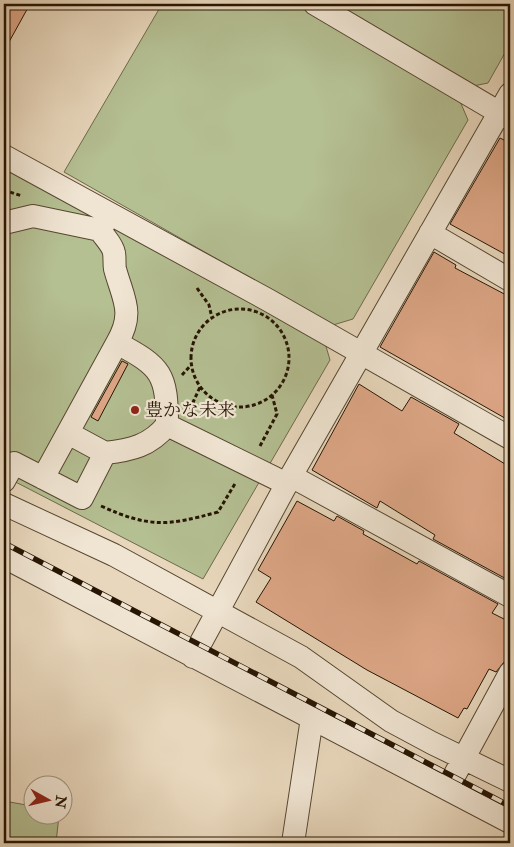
<svg xmlns="http://www.w3.org/2000/svg" width="514" height="847" viewBox="0 0 514 847" font-family="'IM FELL Double Pica','Noto Serif JP',serif">
  <style>
    .green { fill: #b4bf92; stroke: #6d6a4a }
    .building { fill: #dea787; stroke: #261503 }
    .lines { fill: none; stroke-linecap: round; stroke-linejoin: round }
    .minor-casing { stroke: #564631; stroke-width: 24 }
    .path { stroke: #261503; stroke-width: 3; stroke-dasharray: 4 2.5; stroke-linecap: butt }
    .minor { stroke: #f0e5d3; stroke-width: 22 }
    .rail-casing { stroke: #261503; stroke-width: 5.5 }
    .rail { stroke: #f0e5d3; stroke-width: 4; stroke-dasharray: 11; stroke-linecap: butt }
    .poi-dot { fill: #8f2418; stroke: #f0e5d3; stroke-width: 2 }
    .labels { text-anchor: middle; dominant-baseline: central; stroke-width: 4.5; stroke-linejoin: round; paint-order: stroke }
    .poi-label { font-size: 18px; fill: #261503; stroke: #f0e5d3; text-anchor: start }
  </style>
  <rect width="100%" height="100%" fill="#e8d7bc"/>
  <filter id="stains"><feTurbulence type="fractalNoise" baseFrequency=".004" numOctaves="4"/><feColorMatrix values="0 0 0 0 .2 0 0 0 0 .09 0 0 0 0 .02 0 0 0 .5 -.17"/></filter>
  <radialGradient id="worn" r=".72"><stop offset=".6" stop-color="#630" stop-opacity="0"/><stop offset="1" stop-color="#630" stop-opacity=".3"/></radialGradient>
  <path class="green" d="M162 4H295L459 99 468 120 353 319 333 325 64 172Z
    M334 4H510V44L488 83 473 86Z
    M4 167 325 343 330 360 203 579 4 476Z
    M4 801 32 806V814L59 815 56 843H4Z"/>
  <path class="building" d="M4 4H30L4 51Z
    M500 138 510 143V257L450 224Z
    M434 252 456 265 455 268 510 297V421L380 347Z
    M122 361 128 364 98 421 91 417Z
    M359 384 402 411 411 397 459 424 454 433 510 467V581L433 539 435 535 380 501 377 508 312 470Z
    M297 501 334 521 337 516 364 531 363 534 417 564 419 561 498 604 492 613 510 622V650L505 661 496 672 489 669 467 709 464 708 458 718 367 670 256 602 271 578 258 570Z"/>
  <g class="lines">
    <g class="minor-casing">
      <path id="minor" d="M315 4 510 119
        M4 156 268 300 510 438
        M110 214 100 230C104 237 113 245 114 253 115 258 114 264 115 269 123 299 135 312 117 343 162 367 167 374 167 425L287 484
        M4 223 33 216 100 230
        M430 233 510 280
        M68 433 105 453
        M291 476 510 596
        M43 478 117 343
        M4 481 14 463 82 498 105 453C131 450 150 446 167 425
        M4 504 114 555 301 657 391 721 432 743 510 781
        M4 557 510 822
        M193 657 291 476 510 94
        M447 789 510 673
        M293 843 312 718"/>
    </g>
    <path class="path" d="M4 190 22 196
      M197 288 209 305 212 318
      M191 358a49 49 0 1 1 98 0a49 49 0 1 1-98 0Z
      M182 375 191 365
      M190 409 200 387
      M260 446 277 414 272 395
      M101 506C150 528 167 526 218 512L236 482"/>
    <use href="#minor" class="minor"/>
    <g class="rail-casing">
      <path id="rail" d="M4 543 510 806"/>
    </g>
    <use href="#rail" class="rail"/>
  </g>
  <circle class="poi-dot" cx="135" cy="410" r="5"/>
  <g class="labels">
    <g class="poi-label">
      <text x="145" y="410">豊かな未来</text>
    </g>
  </g>
  <rect width="514" height="847" fill="none" stroke="#e8d7bc" stroke-width="20"/>
  <rect x="5" y="5" width="504" height="837" fill="none" stroke="#261503" stroke-width="2.5"/>
  <rect x="10" y="10" width="494" height="827" fill="none" stroke="#261503"/>
  <g transform="translate(48 800) rotate(98)"><circle r="24" fill="#f0e5d3" stroke="#9f9280"/>
  <path d="M0-4L9 19L0 12L-9 19Z" fill="#8f2418"/>
  <text y="-8" font-size="14" font-weight="bold" text-anchor="middle" fill="#261503">N</text>
  </g>
  <rect width="100%" height="100%" filter="url(#stains)"/>
  <rect width="100%" height="100%" fill="url(#worn)"/>
</svg>
